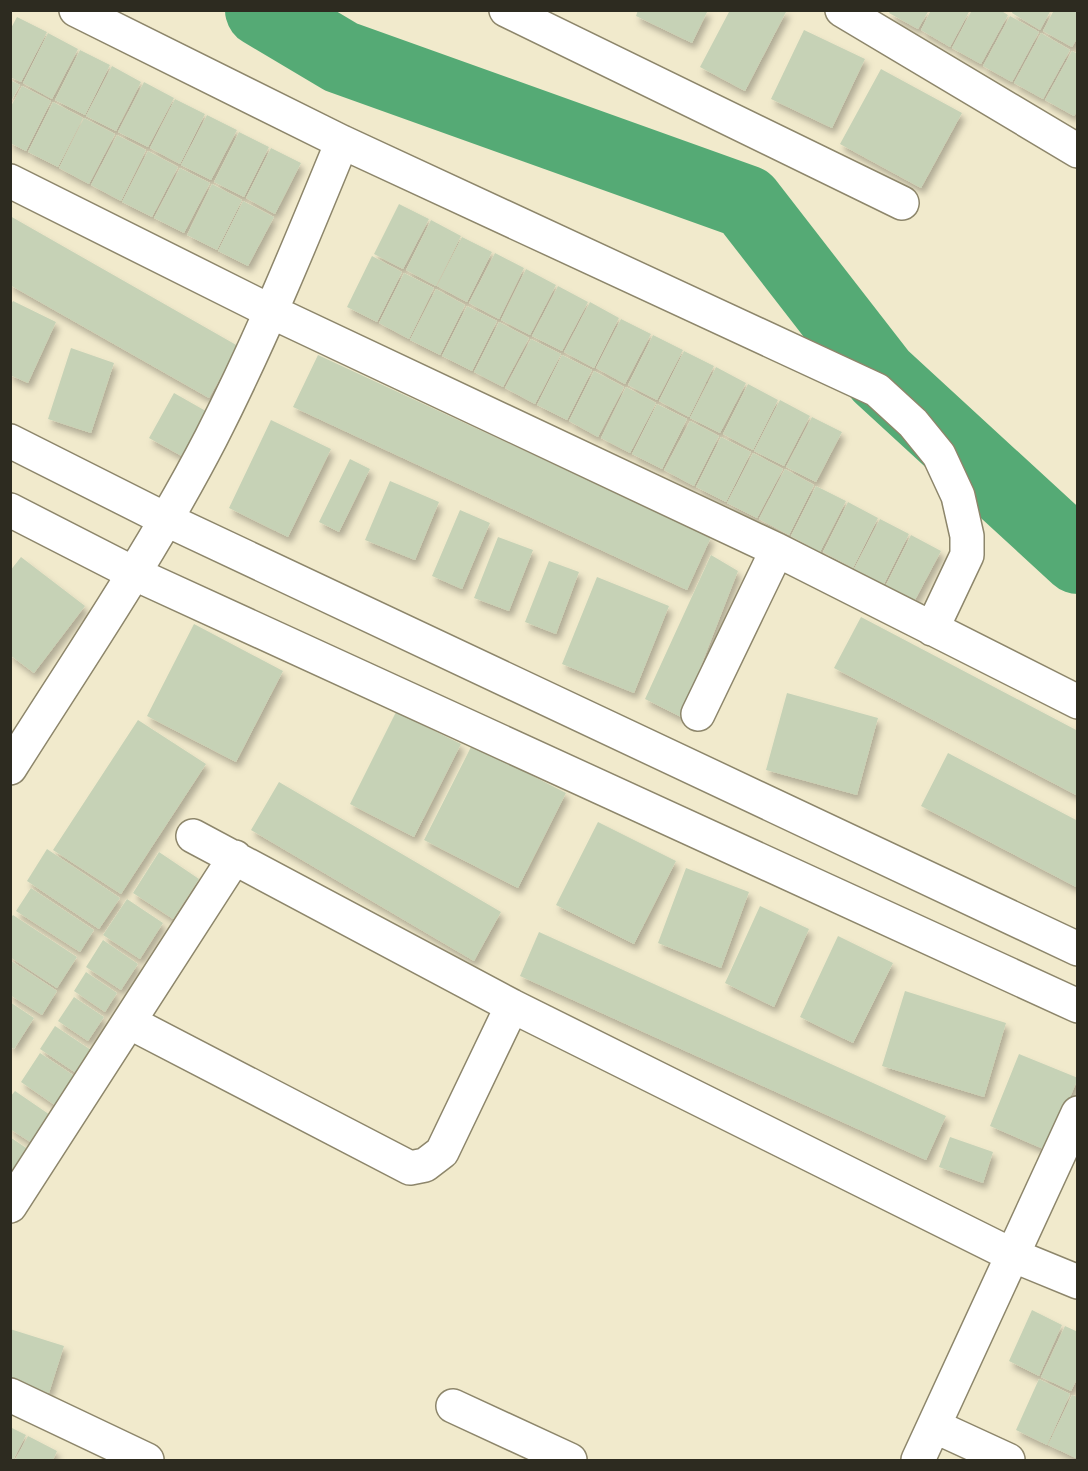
<svg xmlns="http://www.w3.org/2000/svg" width="1088" height="1471" viewBox="0 0 1088 1471" font-family="'Work Sans',sans-serif">
  <style>
    .lines { fill: none; stroke-linecap: round; stroke-linejoin: round }
    .river { stroke: #55aa75; stroke-width: 74 }
    .building { fill: #c6d2b6; filter: url(#shadow) }
    .minor-casing { stroke: #8d866b; stroke-width: 36 }
    .minor { stroke: #fff; stroke-width: 33 }
  </style>
  <defs>
    <filter id="shadow"><feDropShadow dx="3.5" dy="6" stdDeviation="3" flood-color="#0004"/></filter>
  </defs>
  <rect width="100%" height="100%" fill="#f1eacc"/>
  <g class="lines">
    <path class="river" d="M262 10 341 57 746 202 881 376 1078 557"/>
  </g>
  <path class="building" d="M638 10H708L692 43 636 16Z
    M730 10H787L745 91 700 67Z
    M891 10H929L918 29 889 13Z
    M931 10H970L950 47 921 30Z
    M972 10H1000L1008 15 981 64 952 48Z
    M1013 10H1051L1040 30 1012 13Z
    M1054 10H1078V37L1072 47 1043 31Z
    M1010 16 1039 32 1012 82 983 66Z
    M17 17 47 32 21 82 10 77V30Z
    M804 30 865 59 832 128 771 99Z
    M48 33 78 49 52 99 23 83Z
    M1041 33 1070 50 1043 99 1014 83Z
    M80 50 110 65 85 115 55 100Z
    M1072 51 1078 54V110L1074 116 1045 100Z
    M112 66 141 82 116 131 86 116Z
    M881 69 962 113 921 188 840 144Z
    M10 80 20 85 10 103Z
    M144 82 174 98 148 147 118 132Z
    M22 86 51 101 26 151 10 143V108Z
    M175 99 205 114 180 164 150 148Z
    M53 102 83 118 58 167 28 152Z
    M207 115 237 130 211 180 181 165Z
    M84 118 115 134 89 184 59 168Z
    M239 132 269 147 244 197 214 182Z
    M117 135 146 150 121 201 91 185Z
    M271 148 301 163 275 214 246 198Z
    M148 151 178 167 152 217 122 202Z
    M180 168 210 183 184 233 154 218Z
    M212 184 242 200 217 250 187 235Z
    M243 201 274 217 248 266 218 251Z
    M399 204 429 219 403 269 374 254Z
    M10 216 238 346 209 398 10 285Z
    M431 220 461 236 436 286 406 270Z
    M462 237 492 252 467 302 437 286Z
    M495 253 524 268 499 319 469 303Z
    M372 256 402 272 377 322 347 307Z
    M526 269 556 285 530 335 501 320Z
    M404 273 434 288 409 339 379 323Z
    M558 286 588 302 562 351 532 336Z
    M436 289 465 305 440 355 410 340Z
    M13 301 56 322 28 383 10 375V306Z
    M590 302 619 318 594 368 564 352Z
    M467 306 497 321 472 371 442 356Z
    M621 319 651 334 625 384 596 368Z
    M499 322 529 338 503 387 474 372Z
    M653 335 683 350 657 400 628 385Z
    M531 339 561 354 535 404 505 388Z
    M71 348 114 363 91 433 48 419Z
    M684 351 714 366 689 417 659 401Z
    M318 355 711 537 687 590 293 407Z
    M562 355 592 370 567 420 537 405Z
    M716 367 746 383 720 433 690 418Z
    M594 371 624 387 598 437 569 421Z
    M748 384 778 400 753 450 723 434Z
    M626 387 656 403 630 453 601 438Z
    M174 393 211 414 187 459 149 438Z
    M780 400 810 416 784 466 754 451Z
    M657 404 687 419 662 469 632 454Z
    M812 417 842 432 816 482 786 467Z
    M271 420 331 449 288 537 229 508Z
    M690 421 719 436 694 486 664 470Z
    M721 437 751 452 726 502 696 487Z
    M753 453 783 469 757 518 727 503Z
    M350 459 370 469 339 532 319 522Z
    M785 469 814 485 789 535 759 519Z
    M390 481 439 502 415 560 365 540Z
    M816 486 846 501 820 552 791 536Z
    M848 502 878 518 853 568 823 552Z
    M460 510 490 523 462 589 432 576Z
    M880 519 909 534 884 584 854 569Z
    M911 535 941 551 915 600 886 585Z
    M498 537 533 550 509 611 474 598Z
    M711 555 738 571 681 717 645 699Z
    M21 557 85 606 34 673 10 655V571Z
    M549 561 579 572 556 634 525 622Z
    M597 577 669 606 634 693 562 664Z
    M861 617 1078 731V796L834 668Z
    M194 624 283 671 236 762 147 716Z
    M787 693 878 718 857 795 766 770Z
    M396 712 461 744 414 837 350 804Z
    M138 720 206 764 121 894 53 850Z
    M472 745 566 793 518 888 424 840Z
    M948 753 1078 821V888L921 806Z
    M279 782 501 912 474 961 251 830Z
    M598 822 676 861 634 944 556 905Z
    M47 849 120 898 99 929 27 881Z
    M159 852 199 879 173 919 133 893Z
    M686 868 749 892 721 968 658 943Z
    M31 888 94 930 80 952 16 911Z
    M127 899 163 923 140 959 103 935Z
    M760 906 809 929 774 1007 725 983Z
    M13 915 77 957 57 988 10 957V919Z
    M539 932 946 1116 926 1160 520 976Z
    M838 936 893 963 853 1043 800 1017Z
    M103 940 138 964 121 990 86 967Z
    M10 960 57 991 42 1015 10 995Z
    M86 972 117 993 105 1012 74 991Z
    M905 991 1006 1023 984 1097 882 1066Z
    M74 997 104 1017 88 1041 58 1021Z
    M10 1002 34 1018 14 1049 10 1046Z
    M55 1026 91 1050 76 1073 40 1049Z
    M40 1053 79 1079 59 1108 21 1082Z
    M1019 1054 1078 1078 1048 1151 990 1126Z
    M15 1091 53 1117 35 1145 10 1129V1097Z
    M10 1137 32 1152 18 1173 10 1168Z
    M950 1137 993 1152 983 1183 939 1167Z
    M1032 1310 1062 1325 1039 1376 1009 1361Z
    M1065 1326 1078 1332V1377L1071 1391 1041 1377Z
    M10 1329 64 1346 49 1393 10 1380Z
    M1039 1379 1070 1394 1047 1445 1016 1430Z
    M1072 1395 1078 1397V1459L1048 1445Z
    M10 1427 26 1435 13 1460H10Z
    M28 1436 57 1451 53 1460H15Z"/>
  <g class="lines">
    <g class="minor-casing">
      <path id="minor" d="M76 10 342 142 877 390 913 423 939 455 958 496 967 536V555L932 629
        M506 10 902 203
        M842 10 1078 151
        M10 181 272 312 777 550 1078 702
        M10 441 165 519 1078 949
        M10 510 133 573 1078 1006
        M698 714 777 550
        M10 768C79 659 152 552 211 438 260 342 301 242 342 142
        M193 836 512 1006 1012 1255 1078 1282
        M129 1022 410 1168 425 1165 442 1152 512 1006
        M10 1206 235 857
        M10 1395 147 1460
        M453 1406 570 1460
        M934 1426 1008 1460
        M918 1460 1078 1113"/>
    </g>
    <use href="#minor" class="minor"/>
  </g>
  <rect width="1088" height="1471" fill="none" stroke="#2d2b20" stroke-width="24"/>
</svg>
